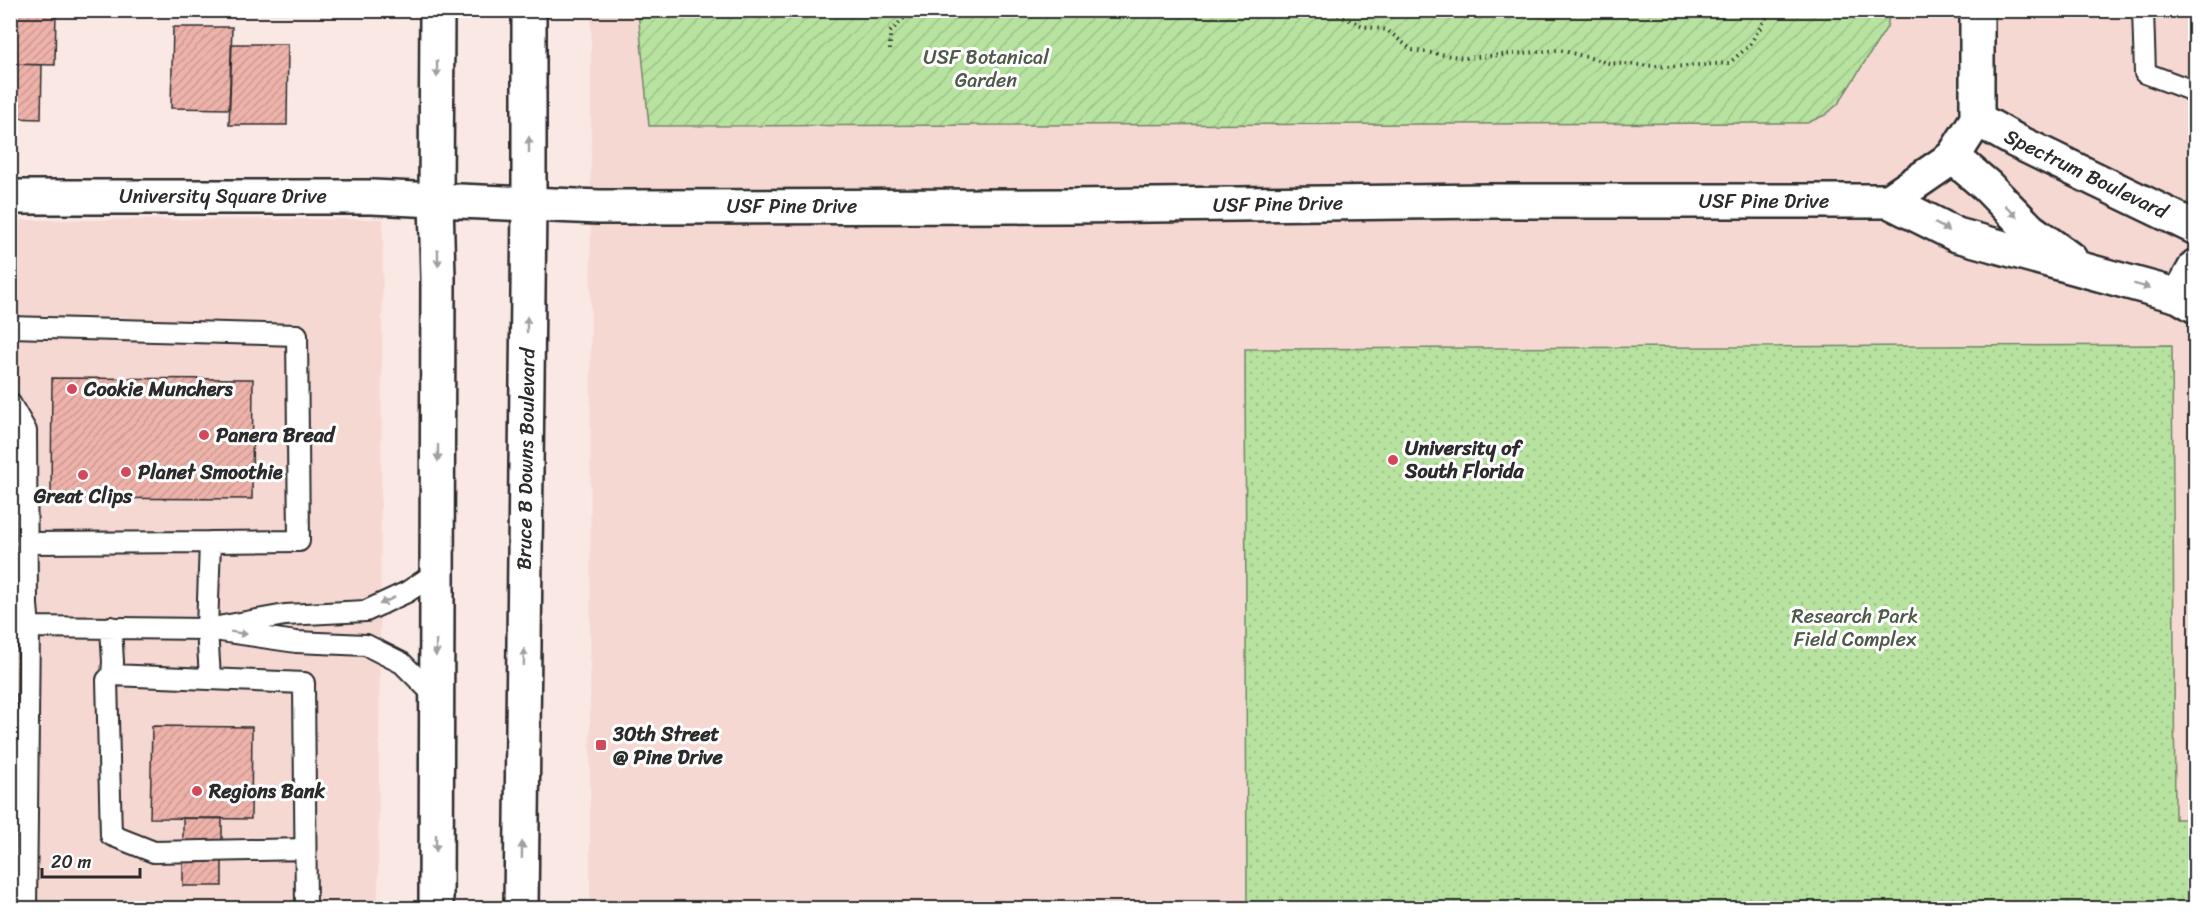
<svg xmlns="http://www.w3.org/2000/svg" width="2206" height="919" viewBox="0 0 2206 919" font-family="Sriracha,sans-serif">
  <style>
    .built { fill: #f6d8d3 }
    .grass { fill: url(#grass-dots); stroke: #718665; stroke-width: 1.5 }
    .garden { fill: url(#garden-furrows); stroke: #718665; stroke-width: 1.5 }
    .building { fill: url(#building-hatch); stroke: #2b2b2b; stroke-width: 1.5 }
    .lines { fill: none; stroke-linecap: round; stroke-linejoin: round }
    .service-casing { stroke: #2b2b2b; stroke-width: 24 }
    .minor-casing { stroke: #2b2b2b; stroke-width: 38 }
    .tertiary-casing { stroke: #2b2b2b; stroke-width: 38 }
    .secondary-casing { stroke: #2b2b2b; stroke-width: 38 }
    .path { stroke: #2b2b2b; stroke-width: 4; stroke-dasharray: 1.5 4.5; stroke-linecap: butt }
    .service { stroke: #fff; stroke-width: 20 }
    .minor { stroke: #fff; stroke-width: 33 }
    .tertiary { stroke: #fff; stroke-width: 33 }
    .secondary { stroke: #fff; stroke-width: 33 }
    .oneway { fill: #a0a0a0 }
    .poi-dot { fill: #d1495b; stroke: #fff; stroke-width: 2 }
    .labels { text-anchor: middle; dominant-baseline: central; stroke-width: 6; stroke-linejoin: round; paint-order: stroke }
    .park-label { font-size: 20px; fill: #4e5948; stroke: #fff }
    .street-label { font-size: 20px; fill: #2b2b2b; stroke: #fff }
    .poi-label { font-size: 20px; font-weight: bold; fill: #2b2b2b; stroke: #fff; text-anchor: start }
  </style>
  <defs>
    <pattern id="grass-dots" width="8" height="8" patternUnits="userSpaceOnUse" patternTransform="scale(1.5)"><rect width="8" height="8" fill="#b7e29f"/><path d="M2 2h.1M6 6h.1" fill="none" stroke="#9ec289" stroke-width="1.8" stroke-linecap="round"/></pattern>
    <pattern id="garden-furrows" width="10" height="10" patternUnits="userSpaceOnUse" patternTransform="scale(1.5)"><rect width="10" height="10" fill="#b7e29f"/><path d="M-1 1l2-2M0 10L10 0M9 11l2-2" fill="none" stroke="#9ec289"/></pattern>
    <pattern id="building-hatch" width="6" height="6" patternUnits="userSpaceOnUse" patternTransform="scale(1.5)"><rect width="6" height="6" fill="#edb2a9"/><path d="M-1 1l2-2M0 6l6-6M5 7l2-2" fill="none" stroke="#cb9992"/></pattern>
  </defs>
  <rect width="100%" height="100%" fill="#fae8e5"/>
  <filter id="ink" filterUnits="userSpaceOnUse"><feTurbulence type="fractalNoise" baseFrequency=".0167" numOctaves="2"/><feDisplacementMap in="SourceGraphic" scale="12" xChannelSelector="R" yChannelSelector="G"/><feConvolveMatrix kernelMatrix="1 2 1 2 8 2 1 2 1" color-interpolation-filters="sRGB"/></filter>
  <g filter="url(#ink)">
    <path class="built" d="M591 11H2195V908H590Z
      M383 219 378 908H11L10 220Z"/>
    <path class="grass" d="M2172 345 2175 819H2195V908H1247L1245 349Z"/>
    <path class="garden" d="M638 11V10L1890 11 1887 27 1838 104 1825 115 1807 123 649 126Z"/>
    <path class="building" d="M10 10H56L55 65 10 64Z
      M173 27H232L229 109 171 108Z
      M232 44H288L287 125H229Z
      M10 64 42 65 41 119 10 118Z
      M52 378 253 379 252 499 51 498Z
      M152 726 252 727 251 819 150 818Z
      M183 818H222V886H183Z"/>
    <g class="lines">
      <g class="service-casing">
        <path id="service" d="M2143 10 2145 73 2196 92
          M10 327 297 335 299 541 210 542 207 629 210 678
          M10 403 26 431 27 605 29 627 26 908
          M26 543 210 542
          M111 627 113 662 112 675
          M10 637 29 627 207 629
          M436 697 402 663 366 645 296 642 207 629 285 615 366 611 407 592 437 572
          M305 849 154 852 111 835 107 680 112 675 304 683 306 908"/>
      </g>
      <g class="minor-casing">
        <path id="minor" d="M1977 119 2016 141 2196 228
          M1953 157 1987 186 2030 230 2070 259
          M10 197H372L436 200
          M1889 201 1957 235 2179 296 2196 306
          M2179 296 2196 266"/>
      </g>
      <g class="tertiary-casing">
        <path id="tertiary" d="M436 200 599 207 1069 206 1486 201H1889L1953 157 1977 119V10"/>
      </g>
      <g class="secondary-casing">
        <path id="secondary" d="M436 908 438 278 436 200 437 10
          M521 908 529 204V10"/>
      </g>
      <path class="path" d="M1327 10 1363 26 1387 30 1412 50 1465 58 1560 50 1609 63 1671 67 1729 63 1749 46 1771 10
        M890 50V32L905 17 915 10"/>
      <use href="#service" class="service"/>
      <use href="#minor" class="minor"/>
      <use href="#tertiary" class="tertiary"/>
      <use href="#secondary" class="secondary"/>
    </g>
    <defs><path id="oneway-solid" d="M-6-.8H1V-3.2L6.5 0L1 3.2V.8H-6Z" transform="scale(1.5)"/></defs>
    <g class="oneway">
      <use href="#oneway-solid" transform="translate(437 69) rotate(90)"/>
      <use href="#oneway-solid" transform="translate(529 145) rotate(-90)"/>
      <use href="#oneway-solid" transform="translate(2011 211) rotate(45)"/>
      <use href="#oneway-solid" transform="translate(1942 227) rotate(27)"/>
      <use href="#oneway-solid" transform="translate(438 258) rotate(89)"/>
      <use href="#oneway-solid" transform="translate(2142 286) rotate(15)"/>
      <use href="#oneway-solid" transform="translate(527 325) rotate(-90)"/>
      <use href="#oneway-solid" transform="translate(438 453) rotate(90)"/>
      <use href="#oneway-solid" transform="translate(387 601) rotate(155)"/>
      <use href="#oneway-solid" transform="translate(239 633) rotate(9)"/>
      <use href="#oneway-solid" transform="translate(436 648) rotate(91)"/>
      <use href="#oneway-solid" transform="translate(524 657) rotate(-89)"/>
      <use href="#oneway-solid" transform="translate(436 843) rotate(90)"/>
      <use href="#oneway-solid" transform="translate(522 850) rotate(-89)"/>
    </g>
  </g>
  <g class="poi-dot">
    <circle cx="72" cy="389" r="6"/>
    <circle cx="204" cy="435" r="6"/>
    <circle cx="1393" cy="460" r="6"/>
    <circle cx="126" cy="472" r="6"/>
    <circle cx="83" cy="475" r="6"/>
    <rect x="595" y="739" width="12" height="12" rx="3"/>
    <circle cx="197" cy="791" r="6"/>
  </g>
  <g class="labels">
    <g class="park-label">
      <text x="986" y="57">USF Botanical<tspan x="986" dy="23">Garden</tspan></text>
      <text x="1855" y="616">Research Park<tspan x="1855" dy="23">Field Complex</tspan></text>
    </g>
    <g class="street-label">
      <text transform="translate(2086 174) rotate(26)">Spectrum Boulevard</text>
      <text x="223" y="196">University Square Drive</text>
      <text x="1764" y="201">USF Pine Drive</text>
      <text transform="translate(1278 204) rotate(-1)">USF Pine Drive</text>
      <text x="792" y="206">USF Pine Drive</text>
      <text transform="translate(526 459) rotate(-89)">Bruce B Downs Boulevard</text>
    </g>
    <g class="poi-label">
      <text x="84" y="389">Cookie Munchers</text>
      <text x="216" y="435">Panera Bread</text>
      <text x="1405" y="448">University of<tspan x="1405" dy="23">South Florida</tspan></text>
      <text x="138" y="472">Planet Smoothie</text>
      <text x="83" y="496" text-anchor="middle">Great Clips</text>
      <text x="613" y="734">30th Street<tspan x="613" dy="23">@ Pine Drive</tspan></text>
      <text x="209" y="791">Regions Bank</text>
    </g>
  </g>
  <rect width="2206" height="919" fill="none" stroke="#fff" stroke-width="36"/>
  <rect x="18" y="18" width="2170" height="883" fill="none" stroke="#2b2b2b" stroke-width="2" filter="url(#ink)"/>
  <path d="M42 868v9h98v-9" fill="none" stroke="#2b2b2b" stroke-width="3"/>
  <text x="51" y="868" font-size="18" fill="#2b2b2b" stroke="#ffffff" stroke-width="4.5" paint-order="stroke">20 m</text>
</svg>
